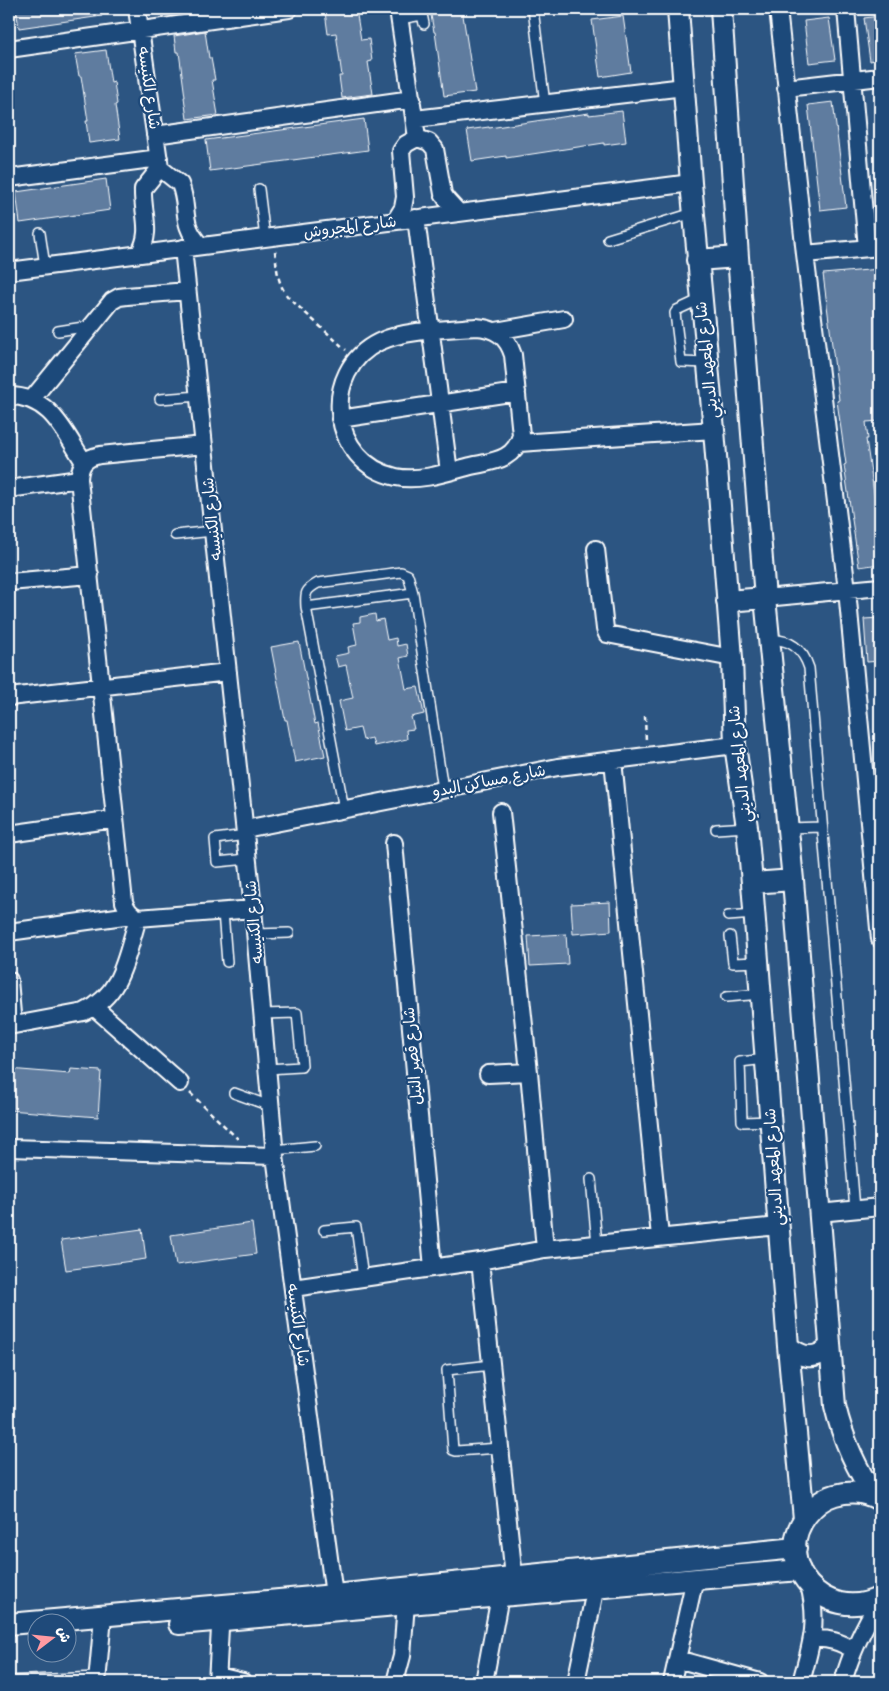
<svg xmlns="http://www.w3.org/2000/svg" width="889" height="1691" viewBox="0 0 889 1691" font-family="Pangolin,'Playpen Sans Arabic',sans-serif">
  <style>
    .building { fill: #5e7c9f; stroke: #fff }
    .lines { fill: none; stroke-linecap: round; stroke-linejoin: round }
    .service-casing { stroke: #fff; stroke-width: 12 }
    .minor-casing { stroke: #fff; stroke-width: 20 }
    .tertiary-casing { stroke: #fff; stroke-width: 24 }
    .path { stroke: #fff; stroke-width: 2.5; stroke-dasharray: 5 4; stroke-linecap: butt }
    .service { stroke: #1f4a7a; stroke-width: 9 }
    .minor { stroke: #1f4a7a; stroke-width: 16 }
    .tertiary { stroke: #1f4a7a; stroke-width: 20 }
    .labels { text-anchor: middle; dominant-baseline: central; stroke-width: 4.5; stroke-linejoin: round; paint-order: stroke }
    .street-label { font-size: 16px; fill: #fff; stroke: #1f4a7a }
  </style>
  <rect width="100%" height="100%" fill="#2c5582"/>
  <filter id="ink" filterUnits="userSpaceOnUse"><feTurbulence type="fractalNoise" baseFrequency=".02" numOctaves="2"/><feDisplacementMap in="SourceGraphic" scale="10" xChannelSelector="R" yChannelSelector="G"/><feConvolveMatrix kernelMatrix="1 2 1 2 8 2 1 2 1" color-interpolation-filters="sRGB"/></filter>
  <g filter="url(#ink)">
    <path class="building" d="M16 9H101L102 16 19 28Z
      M170 9H202V11L171 16Z
      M350 9H356L361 40 369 39 372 61 368 62 373 94 342 98 339 76H342L336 33 328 34 325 12Z
      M440 9H462L475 92 444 96 435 32H434L430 10Z
      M623 16 631 72 600 77 592 20Z
      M880 16V59L870 61 864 18Z
      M829 18 835 60 809 63 804 21Z
      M205 31 209 58H211L215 80H212L218 115 187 119 184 97H185L179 52H176L174 36Z
      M106 50 111 83 114 82 117 104 115 105 120 139 89 143 86 121H88L81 76H79L75 54Z
      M833 102 846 207 820 210 808 105Z
      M622 111 626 142 604 145V143L506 158V156L472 161 467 130 489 127V128L589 113V115Z
      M364 119 368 150 210 171 206 140Z
      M106 179 110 210 20 223 16 192Z
      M880 269V421L866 422 868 439H866L880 534V564L859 567 844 465 846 464 837 401 839 400 823 274Z
      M375 614 376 621 383 619 387 640 396 638 397 646 406 644 408 656 400 658 406 689 418 687 424 714 411 717 414 729 406 730 407 739 374 746 372 738 363 740 360 728 345 731 339 701 353 698 346 665 338 667 335 656 349 653 348 647 357 645 353 623 360 622V617Z
      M880 618V661L867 662 864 619Z
      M299 642 315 724 318 723 325 756 295 762 287 720H285L271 647Z
      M610 902 611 931 573 934 571 904Z
      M566 934 568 964 530 966 528 936Z
      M9 1069 70 1074 71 1069 101 1071 98 1117 9 1110Z
      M252 1223 256 1254 176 1265 171 1235Z
      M142 1229 146 1259 66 1270 61 1240Z"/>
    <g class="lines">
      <g class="service-casing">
        <path id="service" d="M421 9 424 24
          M533 9 545 104
          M400 19 422 15
          M259 189 265 238
          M40 233 45 266
          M608 239 693 213
          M701 299 677 310 675 313 681 362 707 363
          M58 331 90 326
          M160 399 199 396
          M175 535 213 531
          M306 607 413 593
          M769 640C789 638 803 649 809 668L855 1209
          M344 809 306 607C305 593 305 590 318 583L401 572 408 575 413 593 443 789
          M788 828 821 827
          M716 829 747 827
          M246 835 215 839 217 862 248 859
          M223 912 227 962
          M728 916 755 914
          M256 934 289 933
          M730 936 733 963 758 962
          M726 997 761 994
          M262 1014 297 1013 302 1065 301 1067 267 1069
          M766 1059 740 1062 742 1121 743 1122 771 1121
          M234 1093 270 1106
          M274 1150 315 1146
          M591 1179 597 1244
          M324 1230 356 1227 363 1278
          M491 1365 447 1370 453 1450 456 1451 500 1448
          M9 1681 97 1677"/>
      </g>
      <g class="minor-casing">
        <path id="minor" d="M137 9 160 168 180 184C190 209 179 223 201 246
          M398 9 417 138
          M778 9 805 254 847 590 880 939
          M846 9 867 248
          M9 49 289 9
          M786 88 880 77
          M415 119 684 87
          M155 135 412 99
          M417 138 429 142 435 149 443 194 447 200 459 213
          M9 178 159 158
          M416 218 449 472
          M395 221 403 208 405 197 401 151 406 144 417 138
          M183 248 253 909 275 1156 334 1595
          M139 254C153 231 142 214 143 189L160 168
          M805 254 880 247
          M9 271 691 183
          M476 327C495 328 507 336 513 355L521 435C514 461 493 461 471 466 448 472 420 482 396 477 330 463 319 371 379 342 403 330 449 329 476 327Z
          M496 331 564 319
          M9 396C51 396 64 432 84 462
          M32 399 112 301 119 297 127 296 187 291
          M340 419 517 392
          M519 443 714 430
          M204 445 100 455C85 458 80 464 79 479L124 902C127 910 130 914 138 918L253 909
          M9 489 79 479
          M596 549 605 629 607 634 732 658
          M9 582 90 575
          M765 598 880 587
          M9 697 228 672
          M613 760 660 1237
          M501 812 529 1072 545 1249
          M245 829 558 767 735 745
          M9 834 115 819
          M394 843 433 1268
          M9 932 131 915
          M9 980 13 1025
          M94 1007 180 1083
          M9 1026 84 1012C123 994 126 956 138 918
          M488 1074 529 1072
          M9 1148 275 1156
          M819 1213 880 1207
          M480 1261 514 1577
          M293 1288 480 1261 545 1249 779 1226
          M813 1639C829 1638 840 1642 854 1650
          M677 1659 760 1682
          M218 1676 243 1682
          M97 1682 103 1617
          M217 1682 221 1610
          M395 1682 402 1656 406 1603
          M484 1682 500 1596
          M576 1682 596 1586
          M672 1682 695 1578
          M801 1682C811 1645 819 1623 809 1585
          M843 1682C851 1653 864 1626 880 1600"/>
      </g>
      <g class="tertiary-casing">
        <path id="tertiary" d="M678 9 691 183 714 430 732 658 735 745 747 827 752 883 788 1346 804 1519
          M721 9 738 257 765 598 793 880 835 1406C843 1440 856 1469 876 1498
          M697 260 738 257
          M727 601 765 598
          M752 883 793 880
          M788 1346C801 1358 816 1361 829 1347
          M879 1500C866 1492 850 1491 835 1495 824 1498 814 1506 807 1515 770 1562 825 1626 880 1597
          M9 1624 334 1595 796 1548
          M179 1624 800 1570"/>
      </g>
      <path class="path" d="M275 251C277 269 277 283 288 297L346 350
        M645 716 646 742
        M190 1093 238 1139"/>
      <use href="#service" class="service"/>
      <use href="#minor" class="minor"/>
      <use href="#tertiary" class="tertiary"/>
    </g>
  </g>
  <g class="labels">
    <g class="street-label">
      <text transform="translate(149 88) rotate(82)">شارع الكنيسه</text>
      <text transform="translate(350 227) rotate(-7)">شارع المجروش</text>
      <text transform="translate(707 360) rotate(-96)">شارع المعهد الديني</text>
      <text transform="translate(212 519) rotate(-96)">شارع الكنيسه</text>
      <text transform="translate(740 764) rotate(-96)">شارع المعهد الديني</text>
      <text transform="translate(489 781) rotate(-11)">شارع مساكن البدو</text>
      <text transform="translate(254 922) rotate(-95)">شارع الكنيسه</text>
      <text transform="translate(413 1056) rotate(-95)">شارع قصر النيل</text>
      <text transform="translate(774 1167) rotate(-94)">شارع المعهد الديني</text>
      <text transform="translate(298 1325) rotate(82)">شارع الكنيسه</text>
    </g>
  </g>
  <rect width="889" height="1691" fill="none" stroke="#1f4a7a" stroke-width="30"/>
  <rect x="15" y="15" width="859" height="1661" fill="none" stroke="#fff" stroke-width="2" filter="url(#ink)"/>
  <g transform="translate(52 1638) rotate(74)"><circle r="24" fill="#1f4a7a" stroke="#7992af"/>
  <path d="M0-4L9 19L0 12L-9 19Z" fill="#ff9aa2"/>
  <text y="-8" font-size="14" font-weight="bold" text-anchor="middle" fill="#ffffff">ش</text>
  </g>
</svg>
